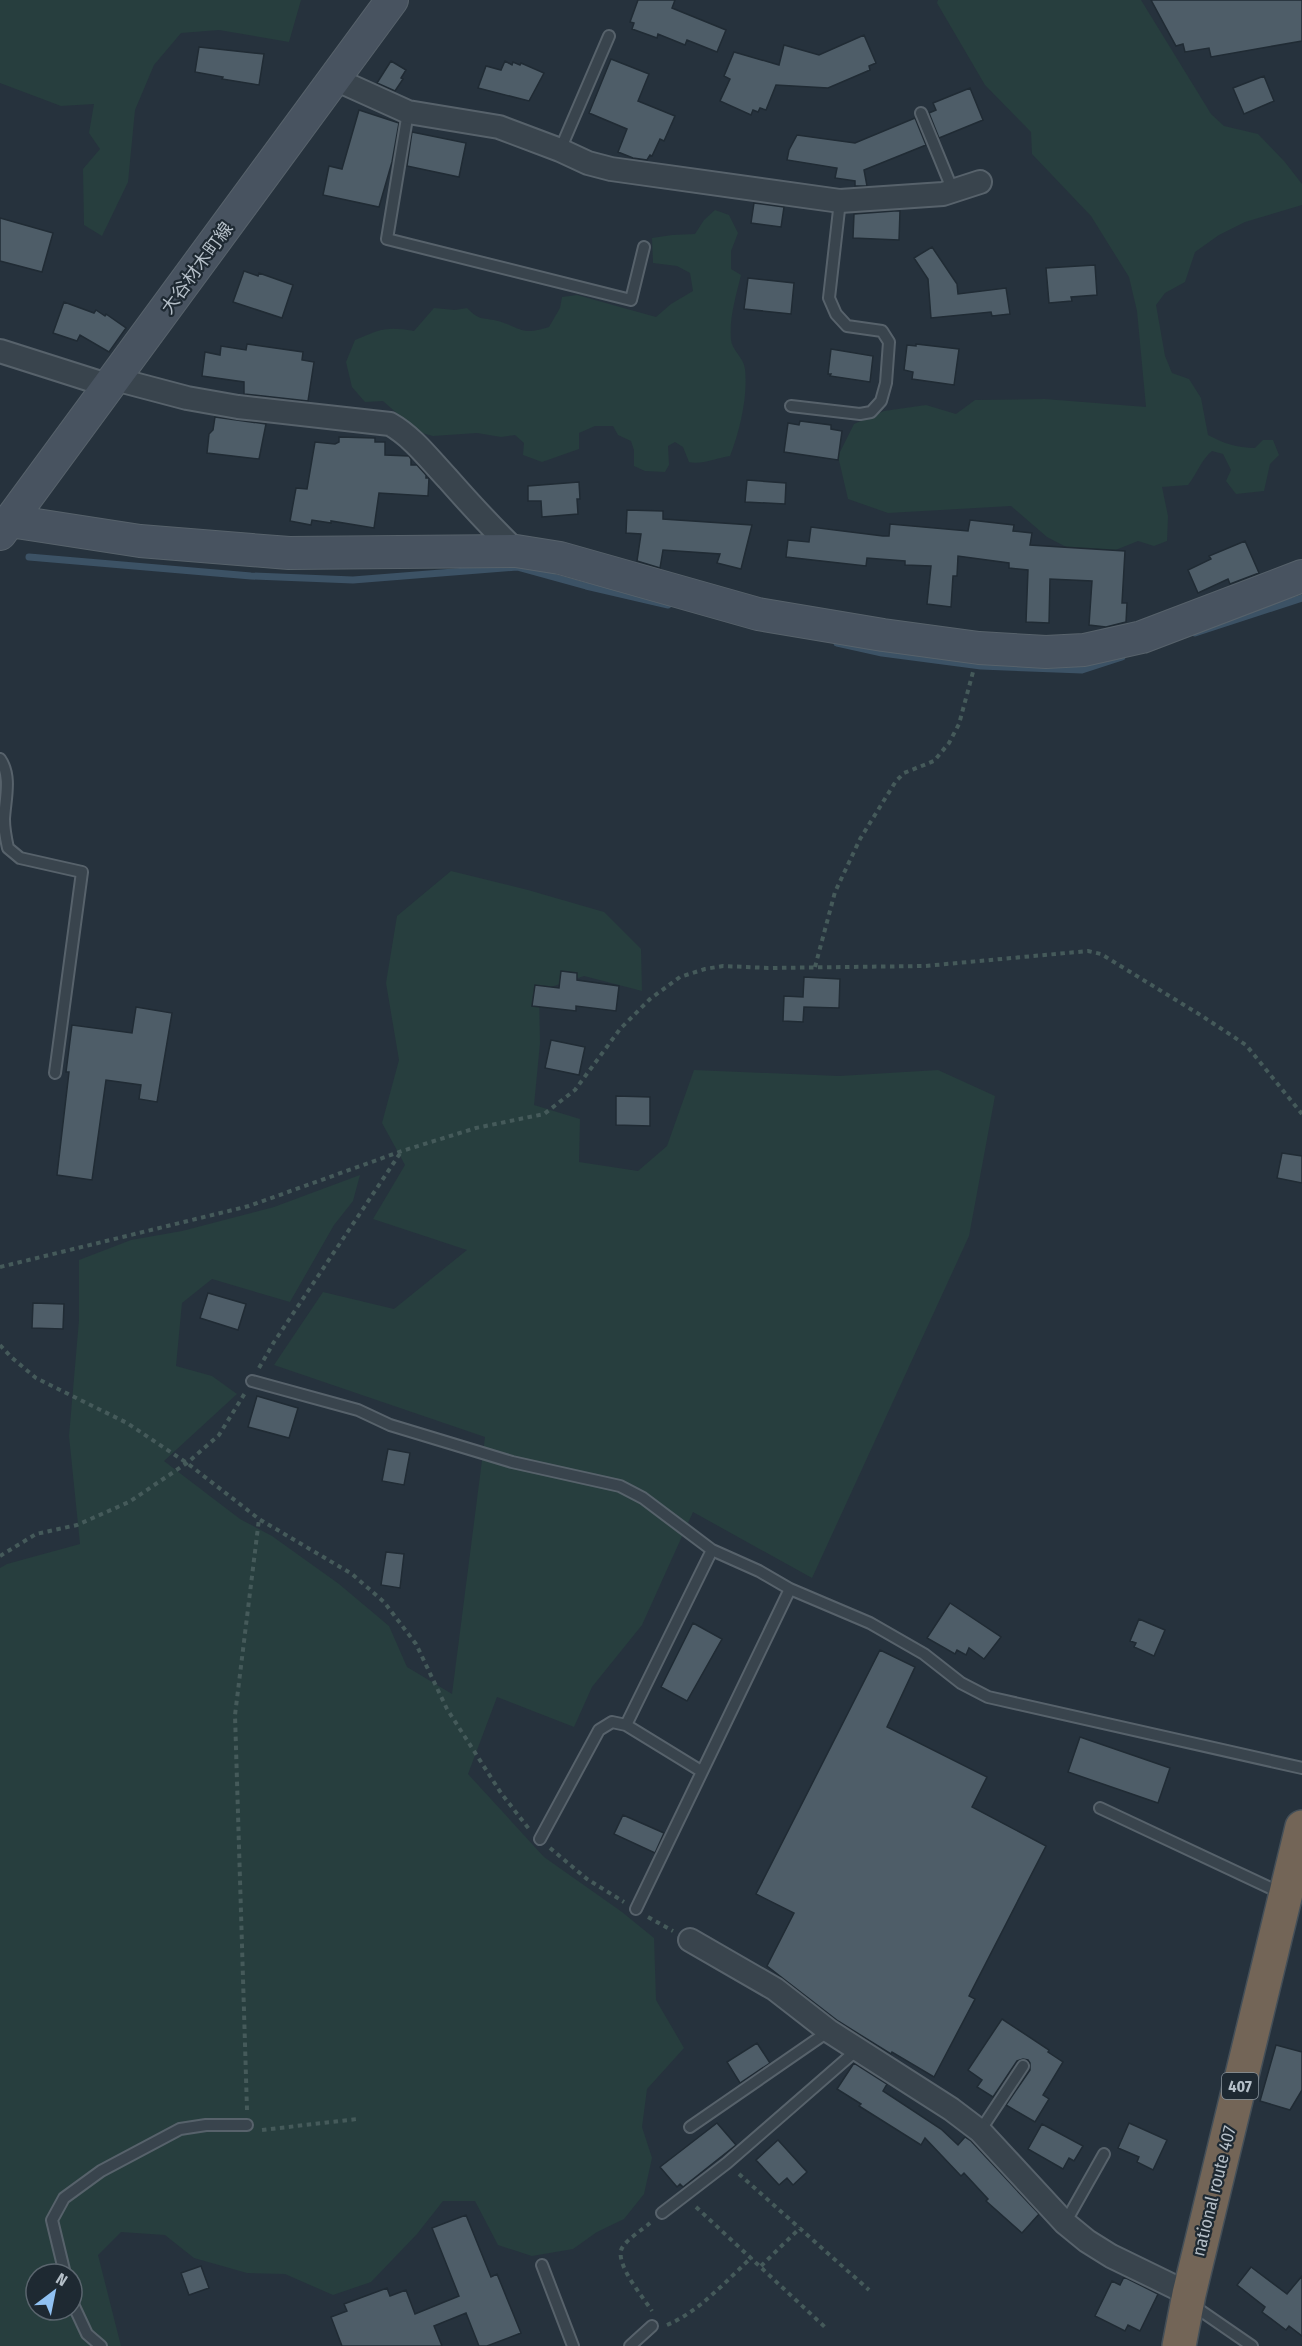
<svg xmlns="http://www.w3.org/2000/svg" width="1302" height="2346" viewBox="0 0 1302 2346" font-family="'Fira Sans Condensed','Noto Sans JP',sans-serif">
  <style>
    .green { fill: #273e3e; fill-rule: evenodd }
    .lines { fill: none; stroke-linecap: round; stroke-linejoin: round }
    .stream { stroke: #3c5265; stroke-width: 7 }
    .building { fill: #4e5d68; stroke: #202b34; stroke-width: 1.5 }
    .lane-casing { stroke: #57626b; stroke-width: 14 }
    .street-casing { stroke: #57626b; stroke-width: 26 }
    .secondary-casing { stroke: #57626b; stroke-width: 34 }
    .highway-casing { stroke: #444f58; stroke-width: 36 }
    .path { stroke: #455a5a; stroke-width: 4; stroke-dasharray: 4.5 4.5; stroke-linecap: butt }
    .lane { stroke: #39444d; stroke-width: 10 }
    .street { stroke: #39444d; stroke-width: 22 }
    .secondary { stroke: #485360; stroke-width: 32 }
    .highway { stroke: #736557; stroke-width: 33 }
    .labels { text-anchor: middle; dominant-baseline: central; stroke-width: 4.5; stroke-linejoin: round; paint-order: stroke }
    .shield { fill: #1e2932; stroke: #88929b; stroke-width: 1.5 }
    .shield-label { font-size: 16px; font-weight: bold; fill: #b5bfc8 }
    .street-label { font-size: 18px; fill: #b5bfc8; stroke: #1e2932 }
  </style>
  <rect width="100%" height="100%" fill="#26323d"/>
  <path class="green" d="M0 0H301L289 42 219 30 181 33 154 65 135 110 128 182 102 236 84 225 83 169 100 149 89 133 94 104 61 106 0 83Z
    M938 0H1141L1211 114 1224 126 1258 134 1284 161 1302 184V205L1245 222 1219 235 1195 252 1185 282 1165 293 1156 305 1165 356 1172 373 1189 379 1201 398 1208 435C1223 443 1237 448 1255 448L1263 440H1273L1279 455 1270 464 1264 491 1236 494 1226 481 1231 470 1223 454 1212 451C1201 460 1197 474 1188 485L1162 487 1168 516 1167 541 1154 546 1138 541 1113 551 1078 553 1047 537 1011 506 888 513 848 499 838 456 854 424 884 411 926 405 956 414 975 400 1045 399 1146 407 1137 311 1129 277 1091 216 1032 154 1031 132 985 85 937 3Z
    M715 210 729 215 738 233 731 251V269L741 275C736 296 729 318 731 340 732 350 744 358 745 369 748 396 740 430 730 456 717 458 701 465 689 462L683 447 675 442 668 446 669 465 665 472 645 471 634 466V450L631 441 618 435 613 426H595L579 433V449L542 462 523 455 524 443 515 435 501 437 477 433 433 436 418 432 383 401 365 402 352 387 346 362 355 340C380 329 387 326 414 331L434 308 455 310 467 308C480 321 481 317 498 321 522 328 521 336 549 327L560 308 562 297 577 295 656 317 671 304 693 291 690 273 677 266 653 263 652 238 672 235 695 234 704 220Z
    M451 871 528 890 604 912 641 949 642 991 584 976 539 991 540 1043 534 1105 580 1119 579 1162 638 1171 667 1146 694 1070 839 1076 938 1070 995 1096 969 1236 812 1578 693 1512 642 1625 592 1687 574 1727 497 1697 468 1774 544 1857 622 1912 654 1938 656 2000 684 2048 647 2089 642 2127 652 2158 644 2194 624 2219 597 2232 573 2249 532 2256 498 2245 475 2201H443L417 2234 371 2282 333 2295 285 2274 247 2273 194 2258 165 2235 121 2232 98 2255 121 2346H0V1568L7 1564 80 1544 69 1436 79 1320V1260L131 1240 182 1231 274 1207 360 1175 353 1201 334 1225 290 1302 212 1279 182 1303 176 1366 212 1376 237 1394 164 1461 240 1519 272 1536 339 1584 389 1626 407 1667 452 1694 485 1437 274 1365 323 1292 394 1309 467 1250 373 1219 405 1165 382 1123 399 1060 386 983 397 916ZM36 2274H72V2310H36Z"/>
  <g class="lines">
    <path class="stream" d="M29 557 251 576 353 580 517 567 586 586 668 605
      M1195 633 1302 598
      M837 643 882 653 981 666 1082 670 1122 657"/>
  </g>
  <path class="building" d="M638 0H675L672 8 726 30 717 52 687 40 685 45 658 34 657 38 632 29 634 23 630 22Z
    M1151 0H1302V41L1211 57 1209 48 1185 52 1183 44 1176 46Z
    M864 35 876 63 869 66 870 70 828 88 776 85 766 110 760 108 758 112 753 110 751 115 720 101 730 79 724 76 734 52 779 65 784 45 819 55Z
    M199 47 264 54 259 85 222 79 223 77 195 72Z
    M611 59 649 74 638 101 675 116 664 141 660 139 652 156 650 155 647 160 633 158 618 152 627 129 589 113Z
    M391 61 406 70 401 78 403 79 395 91 377 83Z
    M505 61 512 65 513 62 520 65 521 63 544 73 529 101 478 88 486 66 501 70Z
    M1264 76 1274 101 1244 114 1233 88Z
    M970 88 983 120 939 138 929 113 936 110 933 103Z
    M359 110 399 123 392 162 379 207 323 195 329 166 342 169Z
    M915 118 926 145 864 170 867 186H855V181L835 178 837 168 787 160 789 150 797 135 855 143Z
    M412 132 466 143 459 177 407 166Z
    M754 203 784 207 781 227 751 223Z
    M894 211H900L899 240 853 238 854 214Z
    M0 218 53 233 42 272 0 261Z
    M932 247 957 284 958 294 1006 288 1010 314 992 316 991 312 931 318 928 279 914 258Z
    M1095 265 1097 295 1071 297 1072 301 1049 303 1046 268Z
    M244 271 258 276 259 273 293 285 282 318 233 302Z
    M748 278 794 283 791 314 744 309Z
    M64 302 94 313 96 310 105 316 106 314 126 328 109 352 80 335 77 341 53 333Z
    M247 344 303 352 302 360 314 362 308 401 244 394V382L202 376 205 352 220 355 221 346 246 350Z
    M916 344 959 349 954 385 912 379 913 372 904 370 907 345 916 346Z
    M831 349 873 356 870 382 830 376 831 374H828Z
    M215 417 266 424 259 459 207 453 209 434 213 430Z
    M800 421 831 425V429L842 431 838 460 784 452 788 423 799 425Z
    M339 437 375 438V442H385V455L409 456 411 459V465H417L426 475V478H429L428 496 379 493 374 528 331 521V523L312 520 311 525 290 521 296 488 307 489 315 442 335 444 339 442Z
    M747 480 786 483 785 504 745 502Z
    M579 482 580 499H577L578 514 542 517 541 501H528V486Z
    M627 510 663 511V519L752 525 741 569 717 563 720 554 663 550 660 568 637 561 641 534 626 533Z
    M970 520 1014 525 1013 531 1032 533 1030 545 1125 551 1122 603H1127L1126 622 1106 627 1089 625 1092 581 1050 579 1049 623 1026 622 1028 570 1009 568V563L958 556 957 576H953L951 607 927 604 931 566 905 565V561L867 558 866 566 786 557 788 540 809 542 811 527 883 536H889L890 524 968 531Z
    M1245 541 1259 573 1230 584 1228 579 1198 593 1188 570 1211 559 1209 556Z
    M561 971 577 973V980L619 986 616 1011 576 1006V1011L532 1006 535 985 559 988Z
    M804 977 840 979 839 1008 804 1007 803 1022 783 1021 784 996 803 997Z
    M136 1007 172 1013 157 1102 139 1099 141 1085 106 1080 92 1180 57 1175 69 1072H66L72 1025 132 1033Z
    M551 1040 585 1047 579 1075 545 1068Z
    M616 1096 650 1097V1126L616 1125Z
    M1282 1153 1302 1156V1183L1277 1178Z
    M208 1293 246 1304 238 1330 200 1318Z
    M33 1303 64 1304 63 1329 32 1328Z
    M257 1396 298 1408 289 1438 248 1427Z
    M388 1449 410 1453 404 1485 382 1481Z
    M386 1552 404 1554 400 1588 381 1585Z
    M950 1603 1001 1637 984 1659 969 1648 966 1655 957 1650 955 1654 927 1638Z
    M1139 1619 1165 1630 1154 1656 1134 1647 1136 1643 1130 1641Z
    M693 1623 722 1639 687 1701 661 1687Z
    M880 1650 915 1667 887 1727 987 1777 972 1807 1046 1846 969 1996 975 1999 934 2077 892 2052 891 2054 838 2021 767 1966 794 1913 756 1894Z
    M1080 1737 1170 1768 1158 1803 1068 1772Z
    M623 1815 664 1833 655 1853 614 1834Z
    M1002 2019 1049 2050 1048 2052 1063 2062 1043 2095 1049 2099 1035 2122 1006 2105 1030 2070V2063L1028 2060 1023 2059 1017 2061 993 2097 977 2087 982 2080 968 2070Z
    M757 2043 770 2063 740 2083 727 2062Z
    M1276 2045 1302 2052V2090L1290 2110 1260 2101Z
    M854 2063 887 2084 883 2091 941 2129 958 2145 965 2137 971 2141 1039 2214 1022 2233 986 2201 988 2199 964 2173 961 2176 925 2138 921 2145 859 2106 861 2104 837 2089Z
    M717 2123 736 2145 683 2187 680 2184 677 2187 660 2167Z
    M1129 2123 1167 2140 1153 2170 1137 2162 1139 2157 1118 2148Z
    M1042 2124 1083 2146 1074 2161 1069 2158 1063 2169 1028 2149Z
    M778 2140 807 2172 793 2185 787 2178 779 2185 756 2160Z
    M466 2215 491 2277 497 2274 521 2333 487 2346H479L466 2313 434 2326 442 2346H342L331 2317 347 2311 344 2304 387 2288 390 2296 406 2290 415 2314 459 2296 432 2228Z
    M201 2266 209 2288 189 2295 181 2273Z
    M1251 2267 1287 2294 1302 2276V2336L1289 2326 1286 2330 1262 2312 1265 2307 1237 2285Z
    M1124 2277 1158 2294 1140 2331 1128 2325 1125 2331 1095 2316 1112 2281 1120 2285Z"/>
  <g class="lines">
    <g class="lane-casing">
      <path id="lane" d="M408 112 387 239 631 300 644 247
        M921 113 953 191
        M560 150 609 36
        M791 406 860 414 871 412 881 401 886 383 889 342 882 331 847 326 836 314 829 298 840 201
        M0 759C12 776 5 800 4 819 4 829 6 839 8 848L20 858 82 872 55 1073
        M252 1381 358 1410 390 1425 512 1462 620 1486 643 1498 712 1550 759 1571 790 1589 870 1623 924 1654 961 1683 988 1697 1302 1768
        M626 1725 712 1550
        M1100 1808 1281 1893
        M540 1839 599 1730 612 1722 626 1725 701 1771
        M636 1909 790 1589
        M690 2127 829 2031
        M980 2131 1023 2066
        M662 2213 727 2163 858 2049
        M1065 2223 1104 2154
        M542 2265 573 2346
        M65 2274 52 2220 64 2198 101 2171 180 2129 206 2125H247
        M72 2302 87 2334 101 2346
        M1191 2304 1252 2346
        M630 2346 652 2326"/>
    </g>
    <g class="street-casing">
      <path id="street" d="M335 79 408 112 499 127 560 150 588 163 611 169 840 201 943 194 980 182
        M0 351 110 386
        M115 379 187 398 238 407 390 424C413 437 430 460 448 479 470 504 492 528 516 551
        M690 1940 775 1989 829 2031 951 2109 980 2131 1065 2223 1087 2241 1111 2256 1189 2294"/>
    </g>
    <g class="secondary-casing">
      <path id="secondary" d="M10 521 140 541 289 553 516 551 560 558 758 614 883 635 979 648 1046 652 1084 650 1142 637 1302 576
        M0 534 392 0"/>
    </g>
    <g class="highway-casing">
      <path id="highway" d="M1179 2346 1189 2294 1302 1827"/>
    </g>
    <path class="path" d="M815 967 835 892 860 839 896 781 904 773 934 761 949 743 959 724 973 672
      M0 1267 249 1206 402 1151 476 1128 544 1114 575 1090 620 1029 650 999 680 977 705 969 723 966 768 968 925 966 1088 951 1101 954 1202 1016 1246 1045 1302 1114
      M0 1345 11 1357 36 1378 127 1423 187 1463 259 1519 352 1574 384 1602 416 1644 447 1709 501 1793 529 1829
      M259 1368 274 1342 401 1152
      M0 1556 36 1534 77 1525 129 1502 187 1463 219 1435 245 1393
      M550 1848 587 1879 624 1902
      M648 1917 673 1931
      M247 2110 235 1715 259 1519
      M262 2130 357 2119
      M739 2174 869 2290
      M696 2207 827 2329
      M650 2223C642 2230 627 2239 622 2248 614 2263 643 2297 652 2311
      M761 2266 800 2228
      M667 2325C700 2311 726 2281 752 2257"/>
    <use href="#lane" class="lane"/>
    <use href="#street" class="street"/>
    <use href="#secondary" class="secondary"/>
    <use href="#highway" class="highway"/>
  </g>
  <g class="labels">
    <rect class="shield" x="1222" y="2073" width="36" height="26" rx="4.5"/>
    <g class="shield-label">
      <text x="1240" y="2086">407</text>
    </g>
    <g class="street-label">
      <text transform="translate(197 268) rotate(-54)">大谷材木町線</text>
      <text transform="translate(1214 2191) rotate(-76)">national route 407</text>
    </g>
  </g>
  <g transform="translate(54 2292) rotate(32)"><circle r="28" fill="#1e2932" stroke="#5a656e" stroke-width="1.5"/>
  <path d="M0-4.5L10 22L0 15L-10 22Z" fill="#90c1f2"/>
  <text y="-9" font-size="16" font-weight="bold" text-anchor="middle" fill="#b5bfc8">N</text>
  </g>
</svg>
